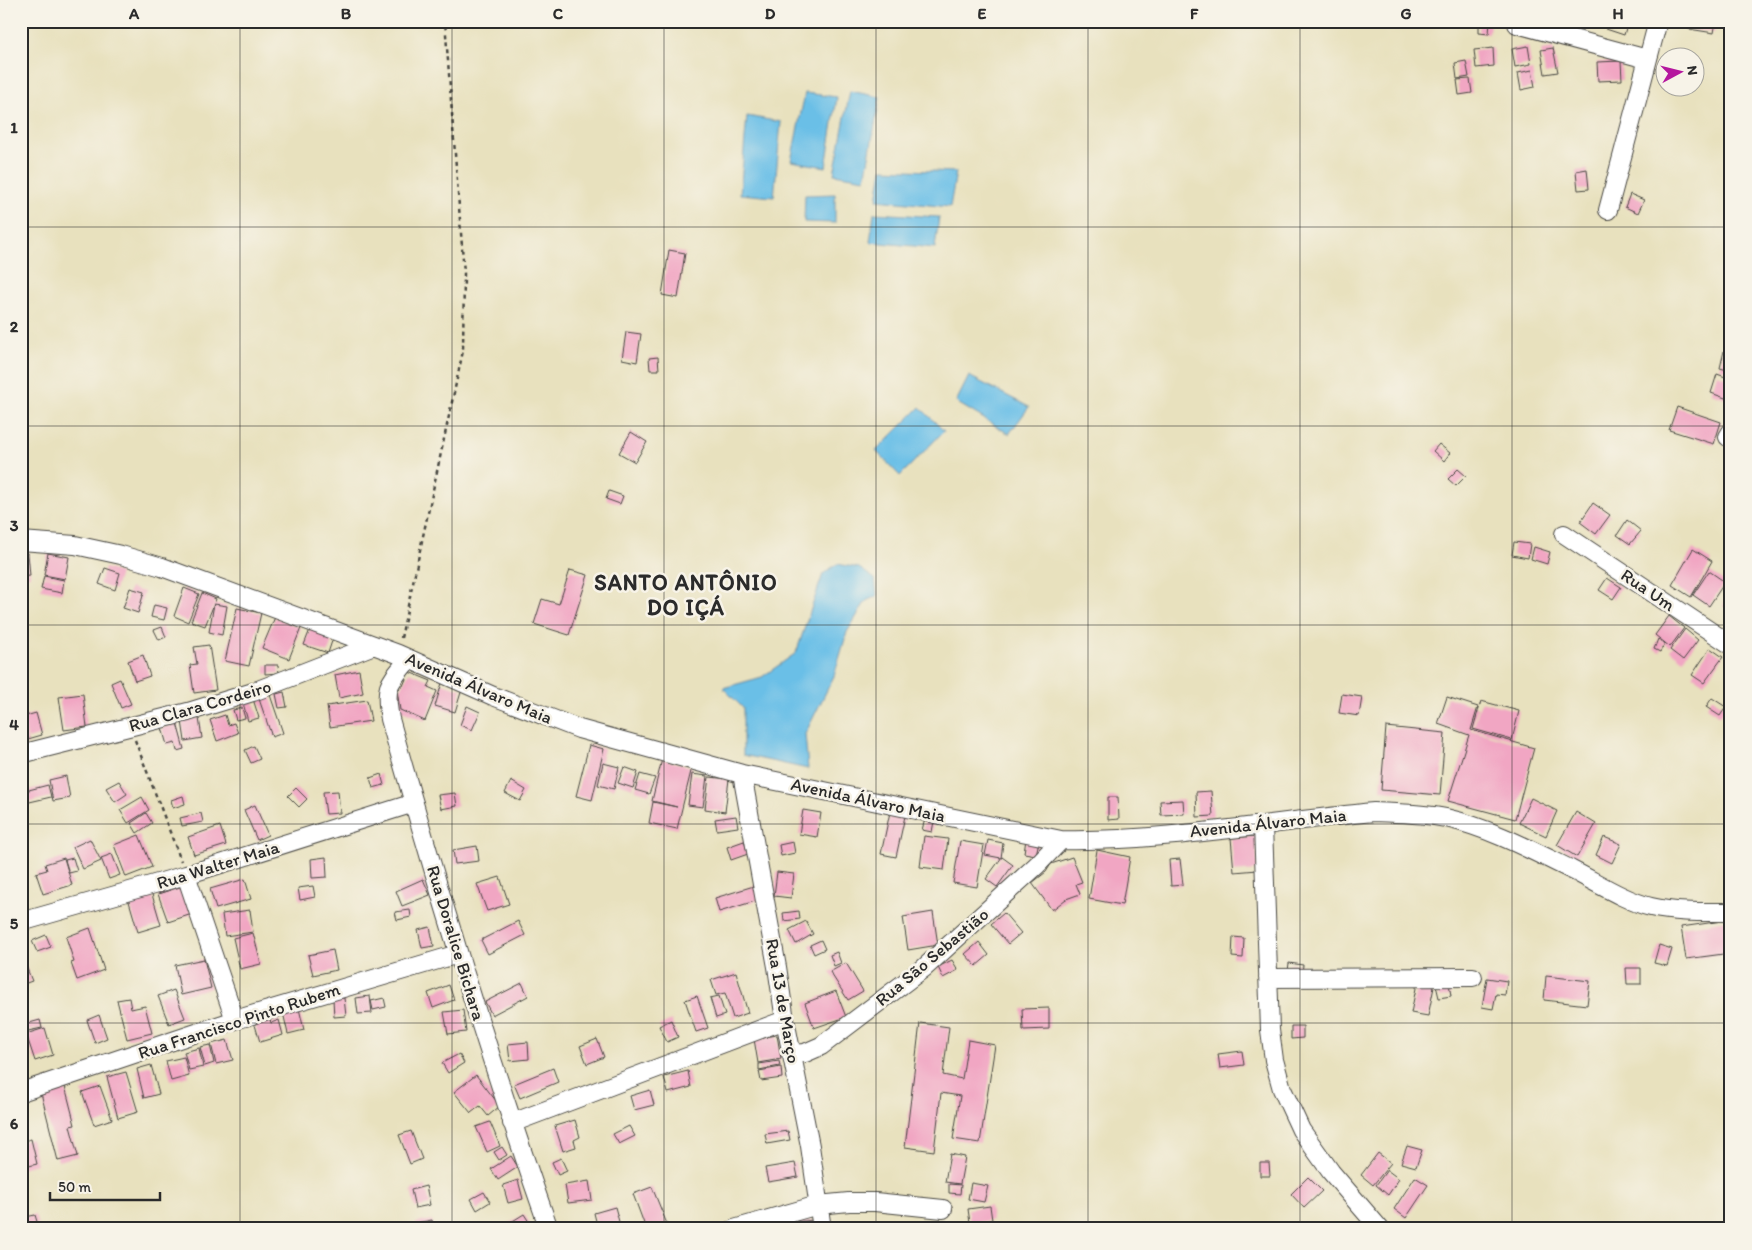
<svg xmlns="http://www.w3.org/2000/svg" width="1752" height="1250" viewBox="0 0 1752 1250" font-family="Itim,sans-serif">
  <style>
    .water { fill: #6bbfe7; stroke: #4b7589 }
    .building { fill: #f1a6c3 }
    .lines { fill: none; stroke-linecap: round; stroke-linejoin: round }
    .minor-casing { stroke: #474641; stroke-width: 20 }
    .path { stroke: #474641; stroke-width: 2.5; stroke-dasharray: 4 4; stroke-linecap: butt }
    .minor { stroke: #fff; stroke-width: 18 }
    .grid { fill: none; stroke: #2b2b2b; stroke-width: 1; stroke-opacity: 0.55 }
    .labels { text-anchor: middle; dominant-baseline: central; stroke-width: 5; stroke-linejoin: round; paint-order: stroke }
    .street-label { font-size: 18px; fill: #2b2b2b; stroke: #f7f3e8 }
    .district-label { font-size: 22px; font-weight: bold; letter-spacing: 1px; fill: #2b2b2b; stroke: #f7f3e8 }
    .neatline { fill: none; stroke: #2b2b2b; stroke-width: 2 }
    .grid-label { font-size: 16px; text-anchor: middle; font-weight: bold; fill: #2b2b2b }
  </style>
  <rect width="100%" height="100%" fill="#f7f3e8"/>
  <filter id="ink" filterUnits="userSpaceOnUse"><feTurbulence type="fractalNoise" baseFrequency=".02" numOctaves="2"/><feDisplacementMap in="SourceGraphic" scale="10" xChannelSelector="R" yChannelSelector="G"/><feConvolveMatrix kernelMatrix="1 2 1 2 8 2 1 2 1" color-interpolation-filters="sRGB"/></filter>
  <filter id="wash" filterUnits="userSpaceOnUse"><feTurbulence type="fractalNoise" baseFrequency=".0096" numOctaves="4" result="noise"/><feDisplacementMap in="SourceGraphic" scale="20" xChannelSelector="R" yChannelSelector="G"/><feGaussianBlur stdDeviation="1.12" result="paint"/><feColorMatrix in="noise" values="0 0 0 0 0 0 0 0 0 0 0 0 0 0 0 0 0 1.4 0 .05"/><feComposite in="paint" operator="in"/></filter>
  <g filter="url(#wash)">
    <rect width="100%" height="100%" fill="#e8e1be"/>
    <path class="water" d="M850 91 880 97 865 179 834 174Z
      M805 93 837 97 826 167 791 161Z
      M747 116 781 122 774 197 740 194Z
      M882 169 956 172 950 207 877 200Z
      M835 194V223L804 222 805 195Z
      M874 213 939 217 935 248 870 242Z
      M969 376 1029 407 1009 434 956 402Z
      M920 407 944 431 900 476 876 451Z
      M837 564 859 568 875 579 877 596 866 601 847 632 834 676 805 734 808 769 743 755V708L723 688 762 677 796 653 823 574Z"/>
    <g id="blocks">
      <path class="building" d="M1479 21H1490L1489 34 1479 33Z
        M1609 21H1628L1624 35 1606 29Z
        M1690 21H1716L1714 33 1689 29Z
        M1528 46 1531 64 1515 67 1512 49Z
        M1493 48 1494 66 1476 68 1474 50Z
        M1553 48 1558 72 1545 74 1541 50Z
        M1466 61 1469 77 1457 79 1455 63Z
        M1621 61 1622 80 1598 81 1597 62Z
        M1532 70 1535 87 1521 90 1518 73Z
        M1470 79 1472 93 1459 95 1457 80Z
        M1587 169 1589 189 1578 190 1576 171Z
        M1630 194 1644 200 1638 213 1625 207Z
        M669 250 685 253 678 298 662 295Z
        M626 332 641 334 637 362 622 359Z
        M1724 351 1731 353V371L1720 368Z
        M658 357 659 370H650L649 358Z
        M1717 374 1731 379V400L1711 393Z
        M1677 407 1721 422 1714 444 1669 430Z
        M631 432 647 442 635 462 619 453Z
        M1439 444 1450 453 1444 461 1433 451Z
        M1458 469 1466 476 1456 486 1448 479Z
        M609 491 623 496 620 504 606 499Z
        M1593 503 1610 515 1596 534 1580 522Z
        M1627 520 1641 531 1630 544 1617 535Z
        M1514 542 1530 544 1528 558 1512 555Z
        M1534 547 1550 552 1547 564 1531 559Z
        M1693 549 1712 561 1691 597 1672 585Z
        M21 553H28L30 576 21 577Z
        M48 553 69 557 65 579 44 575Z
        M105 568 120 573 115 590 99 584Z
        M570 570 588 575 569 635 534 624 542 599 559 604Z
        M1709 571 1725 582 1709 606 1693 595Z
        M44 576 64 580 62 593 41 589Z
        M1607 578 1621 587 1613 599 1599 590Z
        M130 588 144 592 138 613 123 608Z
        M184 588 199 594 188 622 174 616Z
        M1731 592V610L1723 606Z
        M202 593 216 599 205 626 191 621Z
        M214 604 227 606 222 635 209 632Z
        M154 605 167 608 164 620 151 617Z
        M237 608 261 613 249 666 225 661Z
        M1669 616 1684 628 1670 647 1655 635Z
        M275 617 301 628 289 659 262 648Z
        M162 627 166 637 159 640 154 630Z
        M311 627 334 635 328 653 304 645Z
        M1685 629 1698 640 1683 660 1670 650Z
        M1658 639 1665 643 1660 652 1654 649Z
        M209 645 216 690 194 693 190 665 197 664 194 647Z
        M1710 648 1723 657 1704 683 1692 675Z
        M143 655 150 676 135 681 128 661Z
        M265 665H278L279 673 265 674Z
        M359 670 363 693 339 698 335 675Z
        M409 672 431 681 428 687 437 691 425 721 400 710 397 690 403 686Z
        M120 679 131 704 121 708 111 683Z
        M442 683 462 689 455 712 435 706Z
        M284 692 287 707 279 708 276 694Z
        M83 694 87 727 64 730 59 697Z
        M1342 694 1362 697 1359 716 1339 713Z
        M270 695 283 733 272 737 259 699Z
        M1447 697 1478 707 1471 730 1534 748 1515 819 1448 801 1469 735 1438 724Z
        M1712 698 1726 707 1720 716 1706 707Z
        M253 699 259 718 248 721 243 703Z
        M367 700 371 721 330 727 327 706Z
        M1481 701 1519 711 1512 740 1473 729Z
        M467 706 480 712 472 730 460 725Z
        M242 708 245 718 236 720 233 710Z
        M36 713 42 735 28 739 22 717Z
        M225 715 228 725 234 723 238 733 217 741 210 720Z
        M199 718 202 738 185 741 182 721Z
        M177 723 184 749 177 751 175 743 167 745 162 728Z
        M1386 727 1445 733 1440 795 1381 790Z
        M25 730 28 744 21 746V731Z
        M589 745 604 749 592 800 576 796Z
        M254 746 260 759 251 763 245 750Z
        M662 759 692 767 677 829 649 823 653 802 677 807 652 801Z
        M603 763 619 767 614 789 598 785Z
        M624 767 638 772 633 788 618 783Z
        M381 774 384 785 373 788 370 778Z
        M640 774 655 778 649 794 635 790Z
        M692 774 707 776 703 807 688 805Z
        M66 776 70 798 53 801 49 780Z
        M709 777 729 779 725 812 705 809Z
        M119 781 127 794 115 802 106 788Z
        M511 781 526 790 520 801 505 793Z
        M48 785 51 797 21 804V792Z
        M296 788 307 799 299 807 288 796Z
        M338 791 340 813 326 814 323 792Z
        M1211 791 1213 816 1197 817 1196 792Z
        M455 793 457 806 441 809 438 795Z
        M183 796 185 804 173 808 171 800Z
        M142 797 149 810 128 823 120 810Z
        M1108 797H1118L1119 819 1108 820Z
        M1531 798 1557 811 1546 836 1519 823Z
        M1183 800 1184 814 1161 815 1160 801Z
        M255 805 268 835 257 840 244 810Z
        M803 810 821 813 817 837 799 834Z
        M890 812 905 816 896 857 881 854Z
        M1576 812 1596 824 1577 857 1557 845Z
        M146 813 152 823 137 833 131 823Z
        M201 813 203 822 182 826 180 818Z
        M736 816 738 827 717 830 715 819Z
        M925 819 934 821 932 832 922 830Z
        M220 826 226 845 194 855 188 837Z
        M139 835 152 867 126 877 114 845Z
        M924 836 948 839 944 870 920 867Z
        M1256 836 1258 870 1234 872 1231 838Z
        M1604 837 1621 844 1612 863 1596 855Z
        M90 839 101 861 83 869 73 847Z
        M1026 839 1039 841 1036 855 1024 853Z
        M988 840 1003 843 1001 858 985 855Z
        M744 841 748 854 731 860 727 847Z
        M960 841 984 845 977 887 953 883Z
        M793 842 795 853 781 856 779 845Z
        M477 846 479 861 455 864 453 850Z
        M1097 850 1130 857 1122 905 1089 899Z
        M112 854 120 875 109 879 101 858Z
        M326 857 327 877 312 878 311 859Z
        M1002 857 1013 865 997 887 986 879Z
        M1072 857 1082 882 1076 884 1080 894 1066 899 1052 910 1032 883 1046 872 1051 864Z
        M64 858 72 885 43 894 36 873 47 870 45 864Z
        M73 858 77 871 69 873 65 860Z
        M1180 859 1183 885 1171 886 1169 860Z
        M777 872 794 874 791 898 774 896Z
        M500 877 509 904 487 911 477 884Z
        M245 879 251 899 216 909 210 889Z
        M423 879 430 895 402 906 396 891Z
        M757 885 762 899 719 912 715 898Z
        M183 886 192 914 168 922 158 894Z
        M313 886 315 897 300 900 298 888Z
        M151 891 161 925 138 932 128 898Z
        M250 910 253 932 225 936 222 914Z
        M410 910 411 917 397 920 395 912Z
        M799 911 800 919 784 921 783 913Z
        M933 912 938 945 908 950 903 917Z
        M1004 913 1021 933 1008 944 991 924Z
        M1729 920 1731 953 1686 959 1681 927Z
        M518 921 525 935 488 954 481 940Z
        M806 921 813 934 796 944 789 930Z
        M430 927 434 946 422 948 418 930Z
        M90 928 104 970 77 980 71 963 74 962 66 937Z
        M253 933 261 964 240 969 233 938Z
        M46 935 51 947 37 952 32 941Z
        M1233 937 1244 938 1243 958 1232 957Z
        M821 940 825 949 814 954 810 945Z
        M979 942 989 955 976 966 965 954Z
        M1659 945 1672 949 1667 966 1654 963Z
        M333 950 337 970 313 975 308 955Z
        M837 952 841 963 834 966 830 955Z
        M21 954 32 981 21 985Z
        M204 959 211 988 181 995 175 965Z
        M952 960 958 970 943 978 938 967Z
        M846 963 863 991 848 1000 830 972Z
        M1289 963 1303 965 1302 973 1288 971Z
        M1626 968H1641V984H1627Z
        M736 972 748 1013 733 1018 725 993 716 995 711 980Z
        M1546 976 1590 981 1587 1005 1544 1000Z
        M1487 978 1507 981 1505 995 1496 994 1493 1009 1482 1007Z
        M522 983 528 996 492 1015 485 1002Z
        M1417 983 1434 987 1428 1016 1411 1013Z
        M1449 983 1451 996 1439 998 1436 985Z
        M449 985 454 1000 433 1008 428 993Z
        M174 990 185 1018 169 1024 158 996Z
        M836 991 846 1017 814 1028 805 1003Z
        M370 996 372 1013 358 1014 356 998Z
        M697 996 708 1028 696 1032 685 1000Z
        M719 996 725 1015 716 1018 710 998Z
        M129 998 131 1009 145 1006 152 1033 127 1039 117 1000Z
        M344 998 346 1016 334 1017 333 999Z
        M384 998 386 1007 373 1010 371 1001Z
        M298 1004 304 1030 288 1034 282 1008Z
        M1049 1008V1029L1023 1030 1022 1009Z
        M463 1010 466 1032 448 1034 444 1012Z
        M268 1014 271 1023 279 1020 283 1035 260 1042 253 1018Z
        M99 1015 107 1038 95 1043 87 1020Z
        M40 1020 42 1028 28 1031 26 1024Z
        M671 1020 678 1037 667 1042 659 1026Z
        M920 1023 949 1027 943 1075 962 1079 968 1040 995 1045 980 1143 953 1139 960 1096 941 1093 934 1151 905 1147Z
        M1291 1026H1303V1038L1291 1039Z
        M45 1028 53 1055 35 1061 26 1034Z
        M777 1035 781 1059 758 1063 754 1039Z
        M597 1039 604 1057 587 1064 580 1046Z
        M227 1040 233 1060 216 1064 211 1044Z
        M528 1042 529 1059 510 1061 508 1044Z
        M210 1045 214 1063 205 1066 200 1047Z
        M199 1048 203 1067 189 1070 184 1052Z
        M1242 1051 1244 1065 1220 1068 1218 1054Z
        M459 1054 464 1063 448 1073 442 1063Z
        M184 1057 189 1076 171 1081 166 1061Z
        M779 1061 780 1066 759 1070V1064Z
        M151 1065 159 1094 144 1098 137 1069Z
        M781 1067 782 1078 761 1081 759 1071Z
        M553 1068 558 1082 520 1098 514 1084Z
        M688 1071 691 1087 668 1093 664 1077Z
        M126 1072 138 1112 118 1118 107 1077Z
        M476 1075 500 1106 488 1116 480 1106 471 1113 454 1092Z
        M65 1086 75 1125 70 1126 78 1156 58 1161 41 1093Z
        M100 1086 112 1119 94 1125 82 1092Z
        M650 1090 654 1105 634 1110 630 1096Z
        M21 1118 25 1135 21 1136Z
        M575 1120 580 1137 574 1140 576 1147 563 1151 555 1126Z
        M490 1122 500 1146 487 1152 476 1127Z
        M629 1126 635 1136 619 1144 613 1134Z
        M411 1131 422 1159 410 1164 399 1135Z
        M788 1131 790 1140 767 1144 765 1134Z
        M31 1139 37 1164 21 1168V1142Z
        M1407 1146 1422 1150 1416 1167 1401 1163Z
        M502 1147 507 1155 499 1160 494 1152Z
        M1378 1153 1391 1163 1373 1185 1361 1175Z
        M950 1154 965 1157 960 1184 945 1182Z
        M511 1156 518 1167 498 1180 491 1169Z
        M561 1158 567 1171 558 1175 552 1162Z
        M795 1163 798 1177 768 1182 765 1168Z
        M1260 1163H1269L1270 1176H1260Z
        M1387 1170 1399 1179 1388 1195 1376 1185Z
        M1308 1177 1322 1191 1304 1208 1291 1194Z
        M1415 1177 1428 1185 1406 1218 1394 1209Z
        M518 1180 523 1199 508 1203 503 1185Z
        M589 1181 592 1200 568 1203 565 1185Z
        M971 1183 988 1186 984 1202 968 1199Z
        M949 1184 961 1185 960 1194 949 1193Z
        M426 1186 430 1205 415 1208 411 1190Z
        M652 1187 667 1224 655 1229H646L633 1194Z
        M484 1192 490 1202 477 1210 471 1199Z
        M990 1206 992 1220 970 1223 968 1209Z
        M615 1207 621 1229H598L594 1213Z
        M524 1214 531 1225 525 1229H504L503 1227Z
        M35 1215 38 1225 21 1229V1218Z
        M432 1220 434 1229H417L416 1223Z
        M813 1220 814 1229H797L796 1222Z
        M1350 1223 1357 1229H1345Z
        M866 1224 899 1226V1229H866Z"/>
    </g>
  </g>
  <g filter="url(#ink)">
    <use href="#blocks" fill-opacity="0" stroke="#474641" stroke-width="1"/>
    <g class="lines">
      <g class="minor-casing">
        <path id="minor" d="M1517 24 1647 59
          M1608 210 1658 21
          M1728 437 1731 432
          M1564 534 1731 645
          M21 541 75 545 121 555 162 567 398 654 493 696 579 729 742 774 1061 840C1165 842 1270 822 1374 812 1398 813 1422 813 1446 818 1490 828 1531 850 1572 870 1596 882 1625 901 1651 907 1677 913 1704 912 1731 912
          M409 659C388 684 384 686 390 719 438 891 490 1061 549 1229
          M21 754 188 712 253 692 374 645
          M742 774 777 967 785 1020 810 1146 822 1229
          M1263 825 1270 1030 1274 1060 1282 1089 1301 1130 1331 1172 1380 1229
          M186 875 235 1020
          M21 922 186 875 414 803
          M1268 978 1473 977
          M791 1054 805 1053 821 1046 924 968 1037 865 1061 840
          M21 1092 235 1020 458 954
          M512 1123 785 1020
          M734 1229 818 1205 849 1202H875L943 1209"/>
      </g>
      <path class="path" d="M401 638 463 351 464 273 445 21
        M135 740 181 861"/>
      <use href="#minor" class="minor"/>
    </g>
  </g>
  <path class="grid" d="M240 21V1229M452 21V1229M664 21V1229M876 21V1229M1088 21V1229M1300 21V1229M1512 21V1229M21 227H1731M21 426H1731M21 625H1731M21 824H1731M21 1023H1731"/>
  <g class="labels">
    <g class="street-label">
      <text transform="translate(1648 590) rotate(34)">Rua Um</text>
      <text transform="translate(479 688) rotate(23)">Avenida Álvaro Maia</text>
      <text transform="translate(200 706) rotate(-16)">Rua Clara Cordeiro</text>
      <text transform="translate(868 800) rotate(12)">Avenida Álvaro Maia</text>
      <text transform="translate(1268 823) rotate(-6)">Avenida Álvaro Maia</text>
      <text transform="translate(218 865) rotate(-17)">Rua Walter Maia</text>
      <text transform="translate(456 943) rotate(73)">Rua Doralice Bichara</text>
      <text transform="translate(932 957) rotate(-40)">Rua São Sebastião</text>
      <text transform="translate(783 1001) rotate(80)">Rua 13 de Março</text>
      <text transform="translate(239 1021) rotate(-18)">Rua Francisco Pinto Rubem</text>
    </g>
    <g class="district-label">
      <text x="686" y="582">SANTO ANTÔNIO<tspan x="686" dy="25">DO IÇÁ</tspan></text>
    </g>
  </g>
  <rect width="1752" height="1250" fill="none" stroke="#f7f3e8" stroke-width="55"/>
  <g transform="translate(1680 72) rotate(83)"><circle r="24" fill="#f7f3e8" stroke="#a5a39c"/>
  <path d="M0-4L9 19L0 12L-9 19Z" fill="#b5179e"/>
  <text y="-8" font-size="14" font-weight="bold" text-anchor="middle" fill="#2b2b2b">N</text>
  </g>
  <path d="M50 1192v8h110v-8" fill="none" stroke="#2b2b2b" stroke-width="2.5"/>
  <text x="58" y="1192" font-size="15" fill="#2b2b2b" stroke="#f7f3e8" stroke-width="4" paint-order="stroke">50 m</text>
  <rect x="28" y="28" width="1696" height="1194" class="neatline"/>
  <g class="grid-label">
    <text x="134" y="19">A</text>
    <text x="346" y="19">B</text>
    <text x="558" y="19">C</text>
    <text x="770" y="19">D</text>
    <text x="982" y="19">E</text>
    <text x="1194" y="19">F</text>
    <text x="1406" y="19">G</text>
    <text x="1618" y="19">H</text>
    <text x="14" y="133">1</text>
    <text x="14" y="332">2</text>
    <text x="14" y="531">3</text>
    <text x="14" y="730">4</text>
    <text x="14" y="929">5</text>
    <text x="14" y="1129">6</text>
  </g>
</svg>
